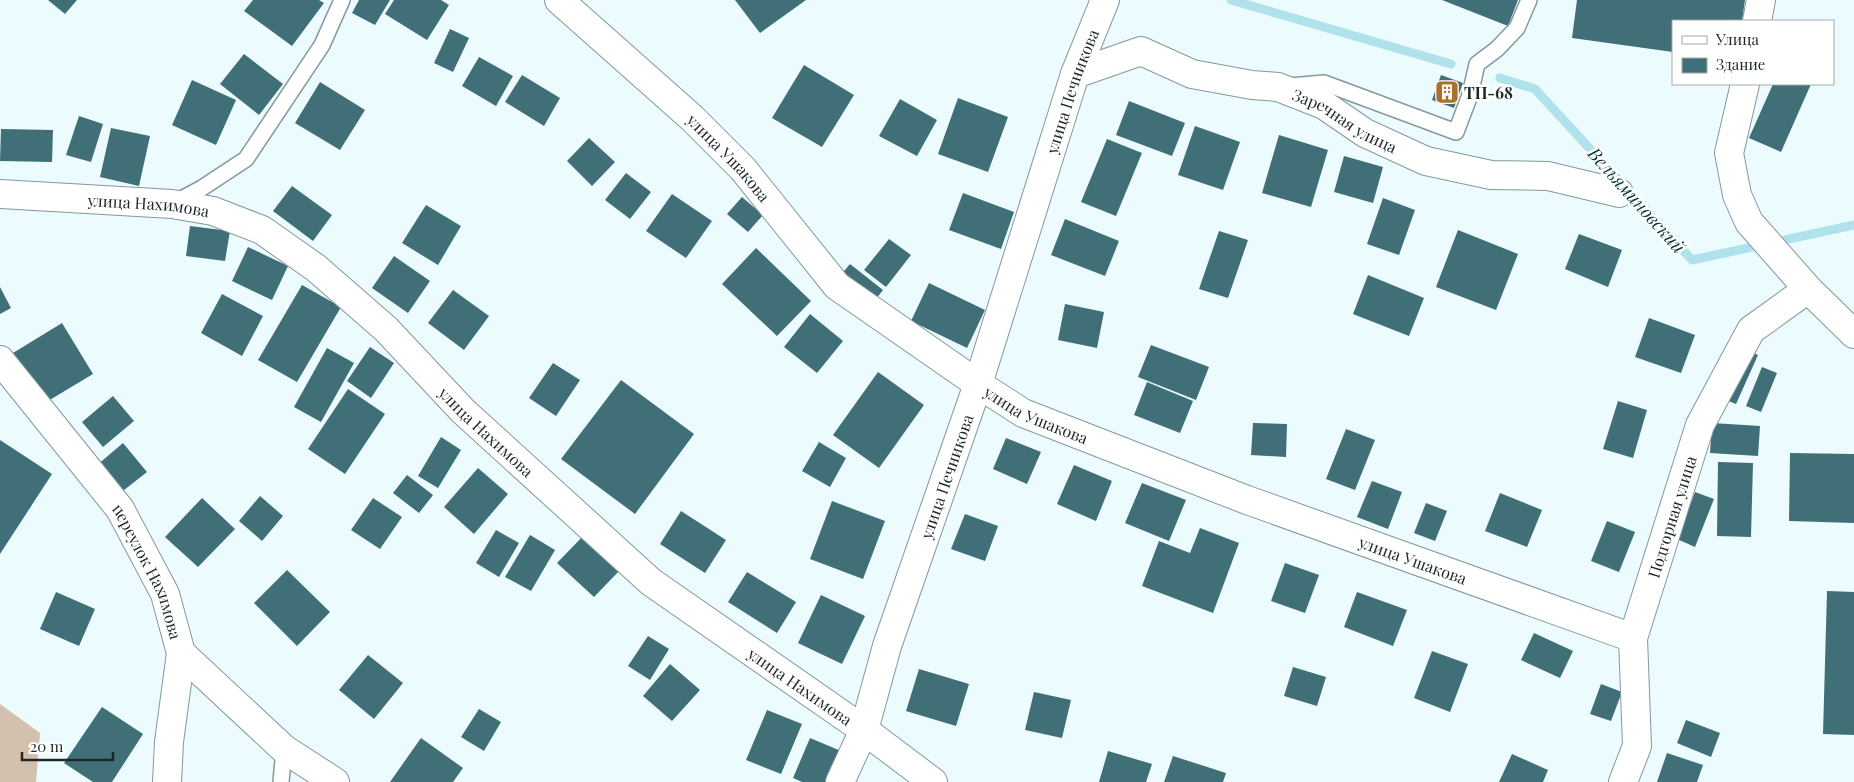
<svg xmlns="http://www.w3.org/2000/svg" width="1854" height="782" viewBox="0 0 1854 782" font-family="'Playfair Display',serif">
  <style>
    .green { fill: #d3c1ae }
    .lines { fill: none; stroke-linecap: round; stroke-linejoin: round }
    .stream { stroke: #b0e2eb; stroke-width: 9 }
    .building { fill: #406f77 }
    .service-casing { stroke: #82999e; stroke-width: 18 }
    .minor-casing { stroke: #82999e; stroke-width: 30 }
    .service { stroke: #fff; stroke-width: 15 }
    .minor { stroke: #fff; stroke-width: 28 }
    .labels { text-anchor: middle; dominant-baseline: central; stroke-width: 5; stroke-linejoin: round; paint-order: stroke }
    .street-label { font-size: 16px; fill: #1e2829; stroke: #fff }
    .poi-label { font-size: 16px; font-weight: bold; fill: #1e2829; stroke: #fff; text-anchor: start }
    .water-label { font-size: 18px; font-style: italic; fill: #05363d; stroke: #fff }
  </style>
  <rect width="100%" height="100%" fill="#ecfbfe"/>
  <path class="green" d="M0 704 40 733 36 782H0Z"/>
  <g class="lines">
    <path class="stream" d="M1231 0 1451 64
      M1500 78 1535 89 1692 260 1854 225"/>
  </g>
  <path class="building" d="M48 0H77L65 14Z
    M253 0H319L324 3 292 46 244 11Z
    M359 0H390L375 25 352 13Z
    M394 0H441L449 5 427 40 385 14Z
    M735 0H806L760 33Z
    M1442 0H1518L1508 26Z
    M1577 0H1745L1742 21H1673V52L1572 38Z
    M450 29 469 38 453 72 434 63Z
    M244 54 283 84 259 115 220 84Z
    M479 57 513 76 496 106 462 86Z
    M804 65 854 95 822 147 772 118Z
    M522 75 560 98 544 126 505 102Z
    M1441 75 1463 83 1454 108 1432 100Z
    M192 80 236 100 216 145 172 125Z
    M320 82 365 110 340 150 295 123Z
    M1773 84H1811L1781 152 1749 138Z
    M958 98 1008 117 988 172 938 154Z
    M900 99 937 120 917 156 879 136Z
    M1129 101 1185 123 1172 156 1116 135Z
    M79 116 103 124 91 162 66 155Z
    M1195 126 1240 142 1223 190 1178 175Z
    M111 128 150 136 139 186 100 177Z
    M1 129 53 130 52 162 0 161Z
    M1279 135 1328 150 1311 207 1262 193Z
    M589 138 615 162 592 186 567 161Z
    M1107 139 1142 153 1116 216 1081 202Z
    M1344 156 1383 167 1373 203 1334 192Z
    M626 173 651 192 630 219 605 200Z
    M292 186 332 215 313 241 273 211Z
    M963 193 1014 212 1001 249 949 230Z
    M672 194 712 221 686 258 646 231Z
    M742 197 763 215 748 232 727 214Z
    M1383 198 1415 210 1399 255 1367 244Z
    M426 205 461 226 438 265 402 243Z
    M1065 219 1119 241 1105 276 1051 255Z
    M190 226 230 231 225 261 186 256Z
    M1458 230 1518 254 1496 310 1436 287Z
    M1219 231 1248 240 1228 298 1199 289Z
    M1579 234 1622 250 1608 287 1565 269Z
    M889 239 911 255 886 287 864 270Z
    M248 247 288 266 272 300 232 281Z
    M756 248 811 301 777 336 722 284Z
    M394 256 430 281 408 313 372 288Z
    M850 264 883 290 873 303 839 277Z
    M1368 275 1424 298 1409 336 1353 314Z
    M929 283 985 310 967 348 911 321Z
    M302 285 341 307 297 382 258 360Z
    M0 287 11 308 0 314Z
    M453 290 489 316 464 350 428 323Z
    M222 294 263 316 242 356 201 333Z
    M1065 304 1104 312 1097 348 1058 340Z
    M810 314 843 341 817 373 784 347Z
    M1649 318 1695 335 1681 373 1635 357Z
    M62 323 93 374 43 404 13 353Z
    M1151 345 1209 367 1196 400 1138 377Z
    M370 347 394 363 371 398 347 381Z
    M327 348 354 363 321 422 294 407Z
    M1743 348 1758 355 1736 404 1721 398Z
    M553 363 580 380 556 416 529 398Z
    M1762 367 1777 373 1761 412 1746 406Z
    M878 372 924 405 879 468 833 435Z
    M621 380 694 434 635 514 561 459Z
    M1147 382 1193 401 1180 433 1134 415Z
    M348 389 385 414 345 474 308 449Z
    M113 396 134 421 103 447 82 422Z
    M1618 401 1647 410 1633 458 1603 449Z
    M1253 423 1287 424 1286 457 1251 455Z
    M1712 423 1760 426 1758 456 1710 453Z
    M1346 429 1375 440 1355 490 1326 479Z
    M441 437 461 450 438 488 418 476Z
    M1006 438 1041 452 1027 484 993 469Z
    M0 440 52 474 0 554Z
    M819 442 846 458 830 487 802 471Z
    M123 443 147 472 119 494 96 466Z
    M1790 453 1854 454V523L1789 521Z
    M1718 462 1753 463 1751 537 1717 536Z
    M1074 465 1112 481 1096 521 1057 504Z
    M478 468 508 494 474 534 444 507Z
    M407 475 433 495 419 513 393 493Z
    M1372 481 1402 492 1388 529 1357 517Z
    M1142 483 1186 500 1169 541 1125 523Z
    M1695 492 1714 499 1695 547 1677 539Z
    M1500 493 1542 510 1527 547 1485 531Z
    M260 496 283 516 262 541 239 521Z
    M202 498 235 529 198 567 165 537Z
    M373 498 402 517 380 549 351 530Z
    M832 501 885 521 863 579 810 559Z
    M1426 503 1447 511 1435 541 1414 533Z
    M681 511 726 540 705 573 660 544Z
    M965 514 998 526 985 561 951 549Z
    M1607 521 1635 532 1619 572 1591 561Z
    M1200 528 1239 543 1213 613 1142 586 1159 541 1190 553Z
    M496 530 519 543 499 577 476 563Z
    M530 535 555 550 531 591 505 577Z
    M584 535 621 569 594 597 557 563Z
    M1285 563 1319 575 1305 613 1271 601Z
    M287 570 330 612 297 646 254 603Z
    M747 572 796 602 777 633 728 602Z
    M1827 591 1854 592V735L1823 734Z
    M56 592 95 609 79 646 40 629Z
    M1357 592 1407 610 1393 646 1344 627Z
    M821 595 865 616 842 664 798 643Z
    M1534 633 1573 651 1560 678 1521 660Z
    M648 636 669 649 650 680 628 666Z
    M1432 651 1468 664 1450 712 1414 698Z
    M368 655 403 683 374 719 339 690Z
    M670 664 700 690 672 721 643 696Z
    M1293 667 1326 677 1317 706 1284 696Z
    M919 669 969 684 956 726 906 711Z
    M1601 684 1622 692 1611 721 1590 714Z
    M1034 692 1071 700 1062 738 1025 730Z
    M102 707 143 734 112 782H93L64 763Z
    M479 709 501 722 484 751 461 737Z
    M767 710 802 724 781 774 746 760Z
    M1686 720 1720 733 1711 757 1677 743Z
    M421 738 463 768 453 782H390Z
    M810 738 841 751 828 782H802L793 778Z
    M1108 751 1152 764 1146 782H1099Z
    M1667 753 1703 765 1697 782H1657Z
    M1512 754 1548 770 1543 782H1499Z
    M1173 756 1226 773 1223 782H1164Z"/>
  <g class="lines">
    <g class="service-casing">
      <path id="service" d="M1290 86 1324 83 1456 132 1470 95 1477 64 1497 49 1517 28 1529 0
        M174 203 202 188 246 159 322 45 342 0
        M281 782 284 749"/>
    </g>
    <g class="minor-casing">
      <g id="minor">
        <path id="s1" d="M559 0 692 118 743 169 837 286 978 384 1023 413 1247 500 1633 638"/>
        <path d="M1757 21 1761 0"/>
        <path id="s2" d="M1075 74 1141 51 1192 74 1252 85 1278 87 1324 105 1365 133 1426 161 1491 175 1548 176 1619 193"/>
        <path d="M1745 84 1729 153 1737 195 1749 222 1808 289 1854 334"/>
        <path id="s3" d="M0 194 172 204 213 211 262 230 316 268 386 329 463 411 651 582 864 730 933 782"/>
        <path id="s4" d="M0 360 120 509 165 594 181 653 284 749 335 782"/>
        <path d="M167 782 169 742 181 653"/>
        <path id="s5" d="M840 782 864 730 887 646 978 384 1075 74 1105 0"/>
        <path id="s6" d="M1623 782 1637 746 1633 638 1700 425 1751 330 1808 289"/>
      </g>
    </g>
    <use href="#service" class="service"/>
    <use href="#minor" class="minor"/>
  </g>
  <defs>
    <g id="building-square" transform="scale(1.25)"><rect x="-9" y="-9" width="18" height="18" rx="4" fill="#a7712c" stroke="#fff"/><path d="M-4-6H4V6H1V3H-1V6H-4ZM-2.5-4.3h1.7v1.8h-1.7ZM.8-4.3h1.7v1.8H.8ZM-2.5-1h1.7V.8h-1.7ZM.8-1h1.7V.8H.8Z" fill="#fff"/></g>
  </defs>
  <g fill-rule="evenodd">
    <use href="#building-square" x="1447" y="92"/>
  </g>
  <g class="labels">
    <g class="street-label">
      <text stroke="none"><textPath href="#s5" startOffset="729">улица Печникова</textPath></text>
      <text stroke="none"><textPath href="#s2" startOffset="288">Заречная улица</textPath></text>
      <text stroke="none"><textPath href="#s1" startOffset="232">улица Ушакова</textPath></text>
      <text stroke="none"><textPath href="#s3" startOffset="149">улица Нахимова</textPath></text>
      <text stroke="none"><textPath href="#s1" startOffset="638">улица Ушакова</textPath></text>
      <text stroke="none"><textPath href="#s3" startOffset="569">улица Нахимова</textPath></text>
      <text stroke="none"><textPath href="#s5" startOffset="324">улица Печникова</textPath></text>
      <text stroke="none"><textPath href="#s6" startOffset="274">Подгорная улица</textPath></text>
      <text stroke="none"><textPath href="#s1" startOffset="1042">улица Ушакова</textPath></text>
      <text stroke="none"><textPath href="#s4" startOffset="260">переулок Нахимова</textPath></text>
      <text stroke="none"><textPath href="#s3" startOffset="974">улица Нахимова</textPath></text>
    </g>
    <g class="poi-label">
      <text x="1464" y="92">ТП-68</text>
    </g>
    <g class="water-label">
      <text transform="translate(1637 200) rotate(48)">Вельяминовский</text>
    </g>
  </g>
  <rect x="1672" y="20" width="162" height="65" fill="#ffffff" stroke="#a5a9a9"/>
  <rect x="1682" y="36" width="25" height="8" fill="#ffffff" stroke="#a5a9a9"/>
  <text x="1716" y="45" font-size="15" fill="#1e2829">Улица</text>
  <rect x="1682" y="58" width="25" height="15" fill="#406f77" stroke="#a5a9a9"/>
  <text x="1716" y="70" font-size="15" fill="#1e2829">Здание</text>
  <path d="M22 752v8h91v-8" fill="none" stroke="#1e2829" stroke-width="2.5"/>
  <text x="30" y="752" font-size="15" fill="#1e2829" stroke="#ffffff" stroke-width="4" paint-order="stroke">20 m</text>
</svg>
